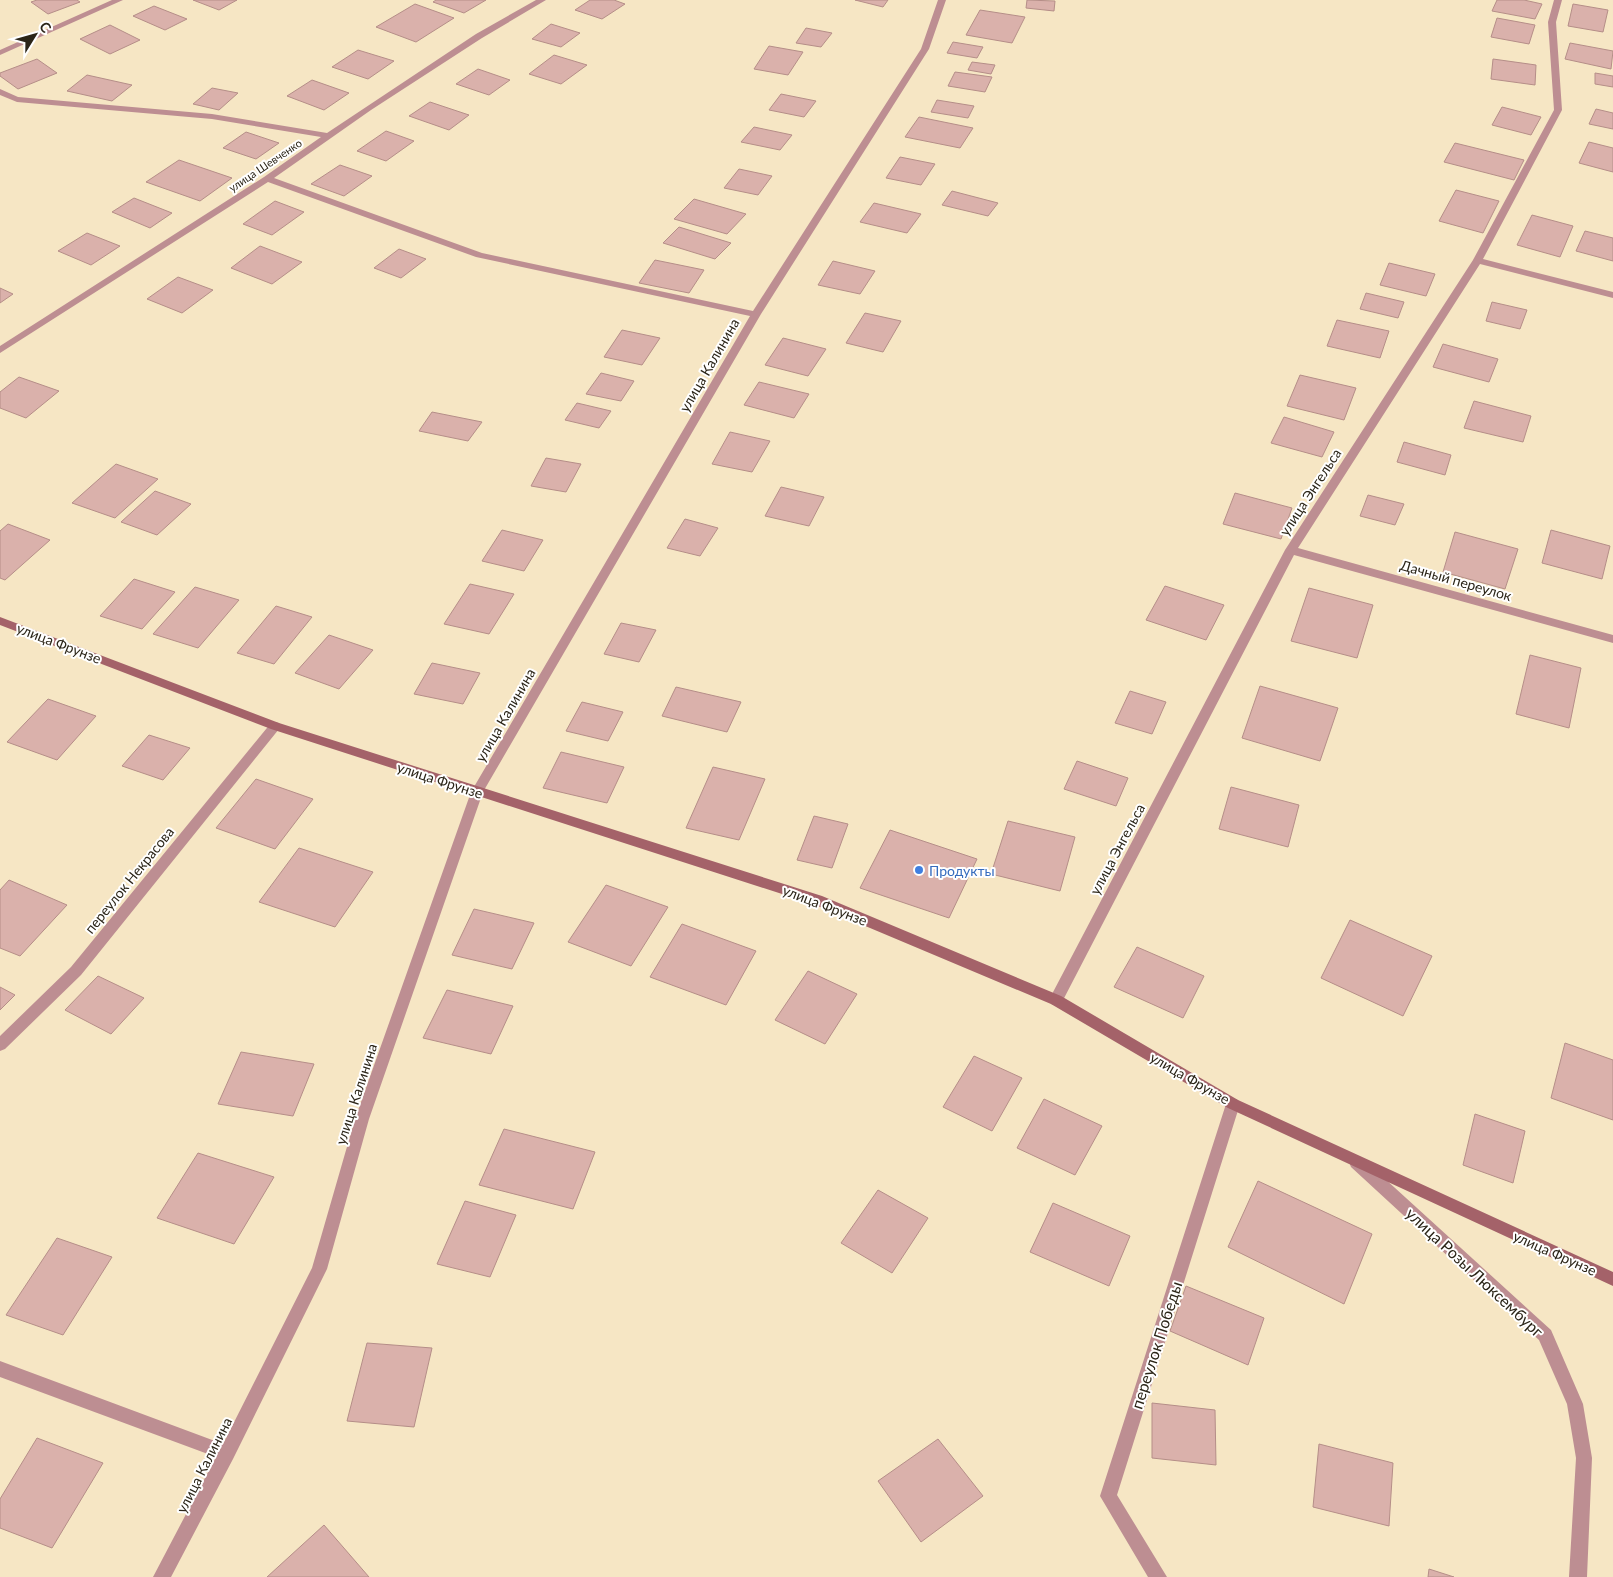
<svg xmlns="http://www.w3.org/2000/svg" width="1613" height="1577" viewBox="0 0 1613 1577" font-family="Lato,sans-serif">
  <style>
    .building { fill: #dab1ab; stroke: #b58e88 }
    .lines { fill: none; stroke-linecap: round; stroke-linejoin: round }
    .street { fill: #bd8e92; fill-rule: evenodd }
    .secondary { fill: #a46269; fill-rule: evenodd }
    .shop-dot { fill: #3f7fe0; stroke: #fff; stroke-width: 2 }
    .labels { text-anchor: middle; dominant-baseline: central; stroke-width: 4; stroke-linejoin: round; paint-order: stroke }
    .far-street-label { font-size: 11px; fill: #2b2518; stroke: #fff }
    .street-label { font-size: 14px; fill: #2b2518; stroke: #fff }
    .shop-label { font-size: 14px; fill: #366cbe; stroke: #fff; text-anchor: start }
    .near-street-label { font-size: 16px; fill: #2b2518; stroke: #fff }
  </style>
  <rect width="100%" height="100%" fill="#f6e6c4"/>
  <path class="building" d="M37 0H77L80 2 48 14 31 2Z
    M193 0H237L219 10Z
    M436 0H486L464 13 433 2Z
    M590 0H614L625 4 602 19 575 10Z
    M855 0H888L883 7Z
    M1027 0 1055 1 1054 11 1026 8Z
    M1497 0H1524L1542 4 1535 19 1492 11Z
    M415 4 454 18 416 42 376 27Z
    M1573 4 1608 10 1603 32 1568 26Z
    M154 6 187 19 165 30 133 16Z
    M980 10 1025 17 1012 43 966 35Z
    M1497 18 1535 25 1529 44 1491 37Z
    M551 24 580 33 561 47 532 39Z
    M110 25 140 40 110 54 80 39Z
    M806 28 832 33 821 47 796 43Z
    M953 42 983 47 977 58 947 53Z
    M1570 43 1613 51 1611 69 1565 59Z
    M769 46 803 52 788 75 754 69Z
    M358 50 394 61 368 79 332 67Z
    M554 55 587 65 561 84 529 74Z
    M37 59 57 73 18 89 0 76V73Z
    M1493 59 1536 65 1535 85 1491 79Z
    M972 62 995 65 991 74 968 70Z
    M478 69 510 80 489 95 456 84Z
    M955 72 992 77 985 92 948 86Z
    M1595 73 1613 76V87L1595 84Z
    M87 75 132 85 112 101 67 91Z
    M312 80 349 93 324 110 287 96Z
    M212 88 238 93 219 110 193 104Z
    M781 94 816 101 804 117 769 110Z
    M937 100 974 106 968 118 931 112Z
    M430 102 469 115 449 130 409 116Z
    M1502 107 1541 117 1531 135 1492 125Z
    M1596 109 1613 113V129L1589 124Z
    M919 117 973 128 960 148 905 137Z
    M754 127 792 135 780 150 741 142Z
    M386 131 414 141 386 161 357 151Z
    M246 132 279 143 256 159 223 148Z
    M1589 142 1613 148V172L1579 163Z
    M1455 143 1524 160 1514 180 1444 162Z
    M900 157 935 164 921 185 886 178Z
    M179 160 232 178 200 201 146 182Z
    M340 165 372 176 344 196 311 184Z
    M739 169 772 176 758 195 724 188Z
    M1456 190 1499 201 1483 233 1439 221Z
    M952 191 998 203 988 216 942 205Z
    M134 198 172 213 150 228 112 212Z
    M694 199 746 214 727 234 674 219Z
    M275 201 304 212 272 235 243 224Z
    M874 203 921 214 907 233 860 222Z
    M1532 215 1573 226 1560 257 1517 245Z
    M679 227 731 243 715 259 663 243Z
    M1585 231 1613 238V261L1576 251Z
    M87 233 120 246 91 265 58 251Z
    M260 246 302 262 272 284 231 268Z
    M399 249 426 259 401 278 374 268Z
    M655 260 704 270 689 293 639 283Z
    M833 261 875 271 860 294 818 285Z
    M1389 263 1435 274 1426 296 1380 285Z
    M178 277 213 290 182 313 147 299Z
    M0 288 13 294 0 303Z
    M1366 293 1404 302 1398 318 1360 309Z
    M1492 302 1527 310 1520 329 1486 321Z
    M865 313 901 321 883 352 846 343Z
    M1337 320 1389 331 1380 358 1327 346Z
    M622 330 660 338 642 365 604 357Z
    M783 338 826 349 808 376 765 365Z
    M1443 344 1498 359 1489 382 1433 367Z
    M601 373 634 381 621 401 586 394Z
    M1300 375 1356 388 1344 420 1287 406Z
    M19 377 59 391 26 418 0 408V392Z
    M759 382 809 394 794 418 744 405Z
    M1474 401 1531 416 1523 442 1464 428Z
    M577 403 611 411 599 428 565 420Z
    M432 412 482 422 468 441 419 431Z
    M1284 417 1334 432 1322 457 1271 443Z
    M730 432 770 441 752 472 712 464Z
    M1404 442 1451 455 1445 475 1397 462Z
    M546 458 581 464 566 492 531 486Z
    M116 464 158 479 115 518 72 503Z
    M781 487 824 497 809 526 765 516Z
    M155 491 191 504 157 535 121 522Z
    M1235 493 1292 508 1281 539 1223 524Z
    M1368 495 1404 504 1395 525 1360 516Z
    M685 519 718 528 700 556 667 548Z
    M8 524 50 540 5 580 0 578V531Z
    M502 530 543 540 524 571 482 561Z
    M1551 530 1610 546 1602 579 1542 563Z
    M1455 532 1518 549 1505 589 1443 572Z
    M134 579 175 592 142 629 100 616Z
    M470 584 514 594 489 634 444 624Z
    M1165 586 1224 605 1206 640 1146 620Z
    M195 587 239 600 198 648 153 634Z
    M1309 588 1373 605 1357 658 1291 641Z
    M276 606 312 617 274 664 237 653Z
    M621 623 656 630 639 662 604 654Z
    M329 635 373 650 339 689 295 673Z
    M1530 655 1581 668 1569 728 1516 714Z
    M432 663 480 673 463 704 414 694Z
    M1260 686 1338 708 1320 761 1242 738Z
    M676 687 741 702 727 732 662 716Z
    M1130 691 1166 702 1152 734 1115 723Z
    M48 699 96 716 57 760 7 742Z
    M582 702 623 712 608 741 566 731Z
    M149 735 190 748 163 780 122 766Z
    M561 752 624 767 607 803 543 788Z
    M1077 761 1128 778 1116 806 1064 789Z
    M713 767 765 779 739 840 686 828Z
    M256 779 313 799 275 849 216 828Z
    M1231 787 1299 805 1288 847 1219 829Z
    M814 816 848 824 832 868 797 860Z
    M1008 821 1075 837 1060 891 991 874Z
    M890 830 977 859 949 918 860 888Z
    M299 848 373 872 335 927 259 902Z
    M9 880 67 905 20 956 0 948V890Z
    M606 885 668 907 631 966 568 942Z
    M474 909 534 923 512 969 452 955Z
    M1350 920 1432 956 1403 1016 1321 978Z
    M682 924 756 951 726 1005 650 977Z
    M1137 947 1204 976 1183 1018 1114 987Z
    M808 971 857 994 825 1044 775 1020Z
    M98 976 144 998 111 1034 65 1010Z
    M0 987 15 995 0 1010Z
    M447 990 513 1006 491 1054 423 1038Z
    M1565 1043 1613 1060V1120L1551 1098Z
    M241 1052 314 1064 293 1116 218 1104Z
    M974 1056 1022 1078 992 1131 943 1107Z
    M1044 1099 1102 1126 1075 1175 1017 1148Z
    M1475 1114 1525 1131 1513 1183 1463 1165Z
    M504 1129 595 1152 573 1209 479 1185Z
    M198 1153 274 1177 234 1244 157 1218Z
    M1258 1181 1372 1234 1344 1304 1228 1247Z
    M878 1190 928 1218 892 1273 841 1243Z
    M465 1201 516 1215 490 1277 437 1264Z
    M1053 1203 1130 1236 1109 1286 1030 1252Z
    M57 1238 112 1257 63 1335 6 1315Z
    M1186 1286 1264 1318 1248 1365 1170 1331Z
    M367 1343 432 1348 414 1427 347 1421Z
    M1152 1403 1215 1410 1216 1465 1152 1458Z
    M37 1438 103 1463 52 1548 0 1528V1499Z
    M938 1439 983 1496 921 1542 878 1481Z
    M1319 1444 1393 1463 1389 1526 1313 1507Z
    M324 1525 369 1577H267Z
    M1429 1569 1454 1577H1428Z"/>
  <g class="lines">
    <path class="street" d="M112 0H123L0 55V50Z
      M536 0H546L482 38 371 110 274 178 482 253 753 311 921 49 938 0H946L929 49 761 314 483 792 369 1119 327 1269 233 1459 171 1577H153L216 1457 0 1377V1361L223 1444 312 1268 355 1119 471 792 750 316 476 257 268 182 0 353V346L264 177 321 137 212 119 17 102 0 95V89L18 97 212 114 327 133 476 34Z
      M1554 0H1562L1556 22 1562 110 1483 259 1613 292V298L1480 264 1298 548 1613 635V643L1294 555 1061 1004 1056 1006 1051 1004 1049 1000 1051 996 1285 550 1473 260 1554 110 1548 22Z
      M275 722 279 723 281 726 279 729 81 975 5 1049 0 1051V1036L71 967 271 723Z
      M1233 1098 1238 1100 1240 1104 1117 1495 1167 1577H1148L1100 1496 1226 1104 1228 1100Z
      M1356 1156 1361 1157 1551 1330 1583 1404 1592 1458 1587 1577H1569L1576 1458 1567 1404 1539 1340 1351 1167 1349 1162 1351 1157Z"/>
    <path class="secondary" d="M0 617 279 723 822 896 1061 996 1238 1100 1613 1272V1286L1228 1108 1051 1004 813 904 271 729 0 625Z"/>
  </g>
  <circle class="shop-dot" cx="919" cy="870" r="5"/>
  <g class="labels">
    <g class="far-street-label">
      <text transform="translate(265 165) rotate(-34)">улица Шевченко</text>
    </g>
    <g class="street-label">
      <text transform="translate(709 365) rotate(-60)">улица Калинина</text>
      <text transform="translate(1310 492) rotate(-57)">улица Энгельса</text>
      <text transform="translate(1456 580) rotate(16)">Дачный переулок</text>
      <text transform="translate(59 643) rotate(21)">улица Фрунзе</text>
      <text transform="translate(505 715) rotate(-60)">улица Калинина</text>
      <text transform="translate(440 780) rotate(18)">улица Фрунзе</text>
      <text transform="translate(1117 849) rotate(-62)">улица Энгельса</text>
      <text transform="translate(129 880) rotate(-51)">переулок Некрасова</text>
      <text transform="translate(825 905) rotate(21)">улица Фрунзе</text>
      <text transform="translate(1190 1078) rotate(30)">улица Фрунзе</text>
      <text transform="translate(356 1094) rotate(-72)">улица Калинина</text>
      <text transform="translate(1555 1253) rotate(24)">улица Фрунзе</text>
      <text transform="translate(204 1465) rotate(-63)">улица Калинина</text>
    </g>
    <g class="shop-label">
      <text x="929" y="870">Продукты</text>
    </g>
    <g class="near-street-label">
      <text transform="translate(1475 1272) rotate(43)">улица Розы Люксембург</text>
      <text transform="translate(1156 1345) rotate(-72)">переулок Победы</text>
    </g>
  </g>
  <g transform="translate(35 35) rotate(53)" stroke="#ffffff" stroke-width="4" paint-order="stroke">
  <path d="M0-4L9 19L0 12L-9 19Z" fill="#2b2518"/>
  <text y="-8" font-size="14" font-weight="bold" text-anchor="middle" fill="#2b2518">С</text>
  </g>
</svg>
